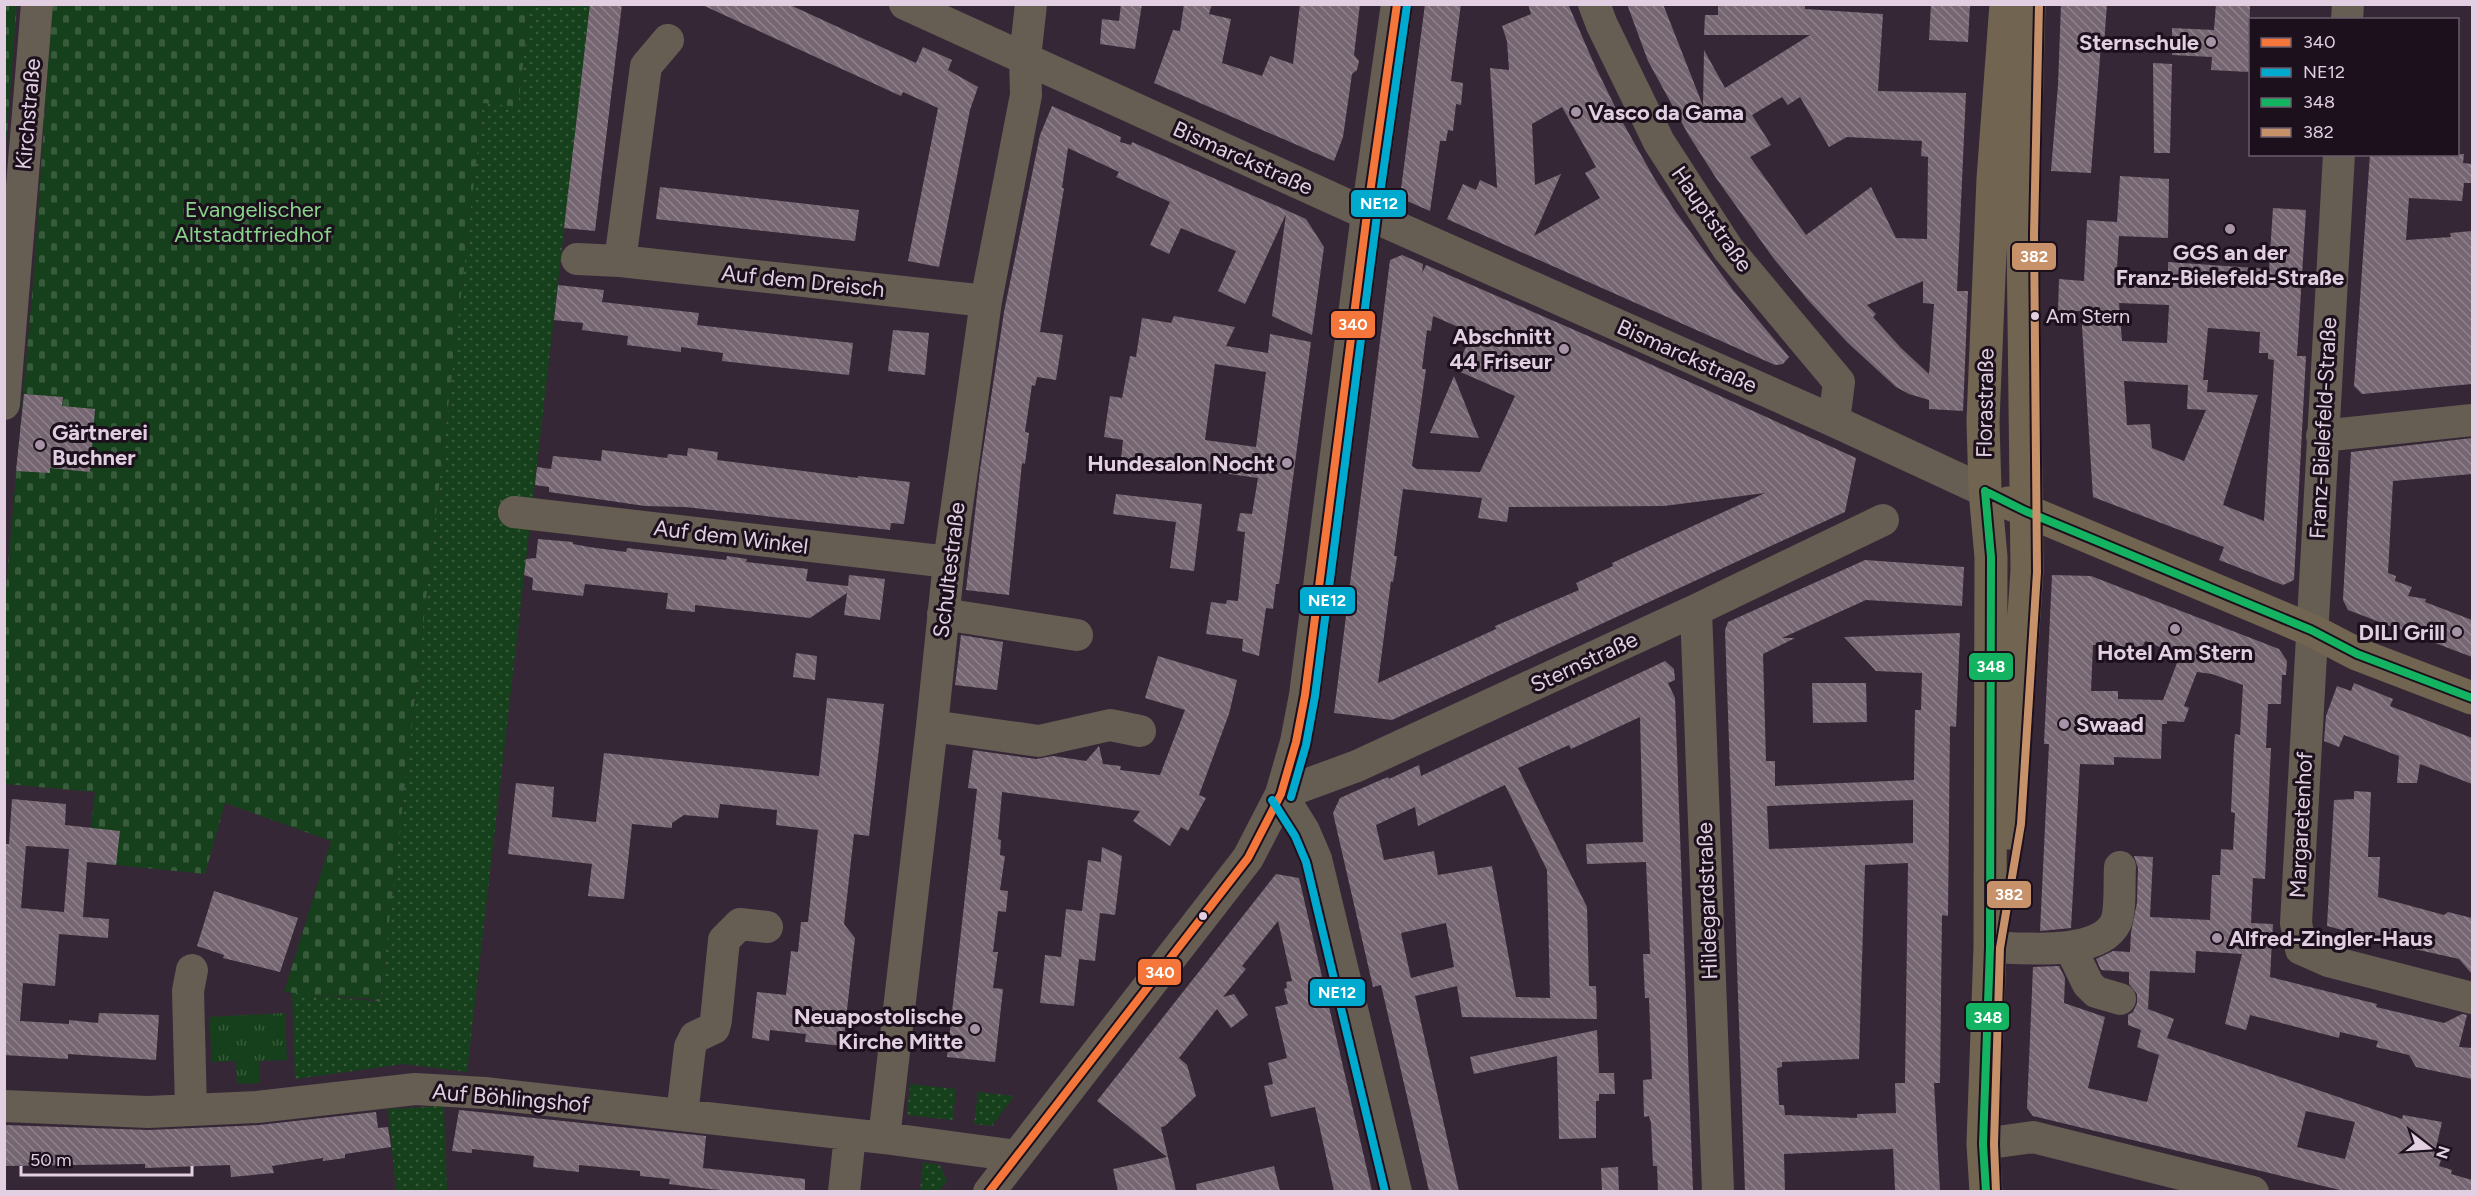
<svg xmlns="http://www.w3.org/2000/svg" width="2477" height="1196" viewBox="0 0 2477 1196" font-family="Figtree,sans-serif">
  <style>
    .grass { fill: url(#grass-dots) }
    .cemetery { fill: url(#cemetery-stones) }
    .park { fill: url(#park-tufts) }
    .building { fill: url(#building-back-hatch); fill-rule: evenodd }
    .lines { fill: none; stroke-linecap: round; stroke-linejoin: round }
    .minor { stroke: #665d53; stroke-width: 32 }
    .major { stroke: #716551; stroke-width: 33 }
    .bus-1-casing { stroke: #1c101d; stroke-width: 12 }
    .bus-2-casing { stroke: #1c101d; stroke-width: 12 }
    .bus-3-casing { stroke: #1c101d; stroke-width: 12 }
    .bus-4-casing { stroke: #1c101d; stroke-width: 12 }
    .bus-1 { stroke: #f5763a; stroke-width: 8 }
    .bus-2 { stroke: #00a9ce; stroke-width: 8 }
    .bus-3 { stroke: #13b361; stroke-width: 8 }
    .bus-4 { stroke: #c7916a; stroke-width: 8 }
    .poi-dot { fill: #a694a6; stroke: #1c101d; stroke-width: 2 }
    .bus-dot { fill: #e2cfe2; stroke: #1c101d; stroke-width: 2 }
    .labels { text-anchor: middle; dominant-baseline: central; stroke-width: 6; stroke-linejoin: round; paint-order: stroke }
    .bus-label { font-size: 20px; fill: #e2cfe2; stroke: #1c101d; text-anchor: start }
    .poi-label { font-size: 22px; font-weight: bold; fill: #e2cfe2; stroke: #1c101d; text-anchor: end }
    .street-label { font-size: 22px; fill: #e2cfe2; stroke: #1c101d }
    .park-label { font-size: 22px; fill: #87d48a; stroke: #1c101d }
    .line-badge { stroke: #1c101d; stroke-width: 2 }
    .badge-label { font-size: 16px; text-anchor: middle; font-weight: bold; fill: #fff }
  </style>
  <defs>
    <pattern id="grass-dots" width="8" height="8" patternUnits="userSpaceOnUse" patternTransform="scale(1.5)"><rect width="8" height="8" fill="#16401b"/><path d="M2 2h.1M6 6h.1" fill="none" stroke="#385b3c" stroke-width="1.8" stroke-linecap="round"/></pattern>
    <pattern id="cemetery-stones" width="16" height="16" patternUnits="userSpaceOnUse" patternTransform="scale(1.5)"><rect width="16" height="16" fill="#16401b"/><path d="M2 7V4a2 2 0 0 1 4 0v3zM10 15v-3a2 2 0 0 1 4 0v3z" fill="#385b3c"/></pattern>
    <pattern id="park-tufts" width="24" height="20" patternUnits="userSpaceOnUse" patternTransform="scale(1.5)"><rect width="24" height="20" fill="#16401b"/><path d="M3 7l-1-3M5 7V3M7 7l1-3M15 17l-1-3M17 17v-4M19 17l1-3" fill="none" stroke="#385b3c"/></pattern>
    <pattern id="building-back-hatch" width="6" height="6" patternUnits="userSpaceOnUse" patternTransform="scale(1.5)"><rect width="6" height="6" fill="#756672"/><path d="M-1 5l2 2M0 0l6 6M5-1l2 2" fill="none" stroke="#8f828c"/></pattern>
  </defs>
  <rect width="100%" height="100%" fill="#362737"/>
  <path class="grass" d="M530 5H590L467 1072 404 1064 295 1079 292 992 380 1002 483 102 518 106Z
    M910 1084 956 1089 953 1120 907 1115Z
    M978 1092 1014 1096 992 1126 974 1124Z
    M444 1106 447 1191H396L388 1109Z
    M923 1162 940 1165 947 1181 939 1191H920Z"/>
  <path class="cemetery" d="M5 4 17 5 5 159 4 5Z
    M52 5H530L518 107 483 103 380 1002 370 999 284 992 331 841 225 803 205 874 87 862 95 792 5 784V599L34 272Z"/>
  <path class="park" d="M285 1013 287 1060 259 1061 260 1083 237 1084 236 1061 212 1062 209 1017Z"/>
  <path class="building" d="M590 4H622L595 231 564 228Z
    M700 4H788L916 63 923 47 952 60 948 70 978 87 970 110 939 267 908 261 938 108 903 92 901 96Z
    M1121 4H1142L1135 49 1100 44 1102 19 1119 21Z
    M1184 4H1212L1209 14 1231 19 1222 63 1262 76 1270 56 1293 64 1300 4H1360L1354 55 1359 61 1357 70 1352 74 1343 137 1334 161 1154 83 1173 30 1180 31Z
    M1425 4H1461L1451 81 1463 83 1461 105 1456 104 1453 131 1448 130 1446 141H1440L1430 211 1407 201 1401 189Z
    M1528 4H1568L1595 66 1623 123 1654 178 1675 211 1733 290 1789 357 1783 364 1775 365 1447 219 1463 184 1476 190 1480 180 1497 188 1490 68 1509 70 1507 41 1502 26 1531 14ZM1562 107 1596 167 1585 173 1600 198 1534 236 1561 174 1535 185 1532 124Z
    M1627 4H1663L1703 106 1704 50 1725 88 1810 35H1704L1705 15H1718V4H1805V9L1883 14 1878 91 1966 93 1957 291H1968L1963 411 1929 409V400L1909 394 1896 387 1848 343 1808 300 1774 259 1716 178 1688 134 1648 61ZM1782 97 1788 105 1800 97 1829 147 1847 137 1922 141 1921 156 1928 157 1927 239 1896 238 1871 187 1806 235 1750 157 1771 145 1752 115ZM1923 281V303L1934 304 1929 374 1901 348 1873 317 1876 314 1867 305Z
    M1931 4H1970L1968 42 1929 40Z
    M2061 4H2107L2104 45H2101L2091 173 2051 171 2058 85Z
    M2216 4H2250L2249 72 2211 70 2212 57 2172 55V28L2214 30Z
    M2153 63 2172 64 2170 153H2154Z
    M1052 106 1121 137 1120 142 1131 145 1132 142 1306 219 1324 247 1312 335 1272 316 1286 214 1245 304 1218 291 1236 251 1181 228 1169 254 1150 245 1170 202 1116 177 1119 172 1068 148 1062 188H1064L1040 332 1063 335 1056 380 1037 377 1035 386 1032 385 1025 432 1029 433 1025 464 1022 463 1009 595 966 590 980 470 1004 312 1040 135Z
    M2370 154H2464L2463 163 2472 164V183H2464L2462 201 2409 198 2406 240 2451 237 2450 233 2472 231V384L2362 394 2354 386Z
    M2120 176 2169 179 2168 238 2119 236 2116 283 2168 285V262L2269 269 2273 208 2306 210 2297 356H2306L2294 580 2283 585 2219 560 2224 547 2093 497 2081 311H2058L2059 279 2084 281 2087 220 2117 222ZM2119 303 2169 305 2167 343 2122 341ZM2208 328 2260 332 2259 353H2268V359L2274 360 2264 521 2223 505 2258 395 2207 392 2208 380H2203ZM2124 381 2188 385 2187 409 2206 410 2184 461 2152 448 2150 424 2127 425Z
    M660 187 859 210 855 241 656 219Z
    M1402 255 1423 264 1422 273 1426 265 1595 339 1856 458 1845 512 1392 720 1334 713 1390 260ZM1433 316 1472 333 1456 370 1515 396 1480 472 1417 469 1412 466 1426 369H1422L1427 330 1431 331ZM1403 489 1482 498 1478 518 1507 522 1509 507 1664 506 1765 493 1612 563 1613 566 1576 583 1579 590 1495 626 1496 629 1378 683 1391 581 1393 582 1397 556H1394Z
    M558 285 604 290 602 302 699 313 697 325 853 343 849 375 722 361 723 353 681 347V352L627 345 628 336 582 330 583 323 554 320Z
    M1174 316 1235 327 1226 346 1268 353 1270 334 1311 342 1279 584H1276L1273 609 1266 608 1259 656 1242 651 1243 639 1206 634 1211 602 1226 604 1227 600 1238 601 1245 532 1237 531 1240 513 1252 514 1258 478 1121 459 1123 440 1104 437 1110 396 1122 398 1130 356 1136 357 1142 318 1171 323ZM1215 364 1266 372 1256 447 1205 440Z
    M893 330 929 333 925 375 888 371Z
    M1454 376 1473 424 1479 438 1430 433Z
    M24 394 63 397 62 406 95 409 90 472 50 468V473L16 471Z
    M2472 438V474L2393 481 2388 573 2396 576 2395 581 2412 587 2408 596 2426 599 2425 602 2472 620V657L2348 610 2343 600 2351 452Z
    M688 448 718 452 717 460 858 478V476L910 482 904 524 891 523 890 530 685 507 645 506 549 492V487L535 485 537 467 551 469 553 456 601 461 602 450 667 458 668 454 687 456Z
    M1116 494 1202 504 1194 571 1170 568 1176 522 1113 514Z
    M538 539 573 542V544L589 547 626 552 627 548 726 560 727 556 747 559 746 562 808 569 806 581 848 586 849 575 885 579 880 620 844 615 847 593 810 618 695 605V612L666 609 668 593 585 584 583 596 532 590 533 578 524 575 526 559 536 558Z
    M1865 560 1964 567 1962 606 1866 600 1782 638H1795L1763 654 1766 761H1775V786L1914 780 1915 710H1921L1922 673 1876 671 1844 637 1960 633 1956 727 1950 726 1948 916 1942 915 1940 1083H1934L1940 1191 1895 1190 1893 1149 1784 1154 1785 1191H1745L1725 630 1728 622ZM1913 800V843L1769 849 1767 806ZM1908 863 1905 1083H1895L1896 1113 1857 1114V1118L1785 1115 1784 1105H1779L1777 1068 1782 1067V1062L1859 1059 1865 865Z
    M2052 575 2091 576 2279 649 2287 661 2286 675H2282L2281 704H2268L2266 748H2271L2265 879 2253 878 2251 923 2273 924 2270 977 2377 1004 2376 1007 2444 1023 2462 1014 2467 1015 2459 1047 2472 1048V1079L2416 1067 2409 1055 2376 1047 2378 1041 2340 1032 2339 1038 2250 1015 2246 1030 2225 1024 2242 954 2196 951 2195 973 2150 971 2148 1009 2174 1019 2167 1038 2402 1119 2403 1115 2442 1122 2435 1152 2439 1153 2438 1159 2441 1160 2439 1166 2452 1170 2451 1174 2472 1180V1191H2344L2033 1116 2027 1108 2033 967 2059 966 2065 978 2064 1003 2105 1017 2088 1088 2147 1102 2159 1055 2137 1047 2141 1030 2128 1025V1015L2133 1012 2137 1003V994L2129 984V972L2101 970 2096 959 2113 951 2130 952 2131 932 2137 903 2138 868 2134 856 2153 857 2150 917 2210 920 2212 875H2220L2221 849 2233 850 2235 813 2231 812 2234 746 2235 734 2240 735 2243 685 2212 674 2197 672 2184 706 2189 708 2184 722 2167 721V724H2162L2161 759 2114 757V765L2080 764 2071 928 2040 931 2049 744H2044ZM2103 640 2140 653 2145 641 2180 655 2163 700 2118 699V691H2091L2093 645H2101ZM2306 1111 2355 1122 2345 1159 2297 1147Z
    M961 635 1003 642 997 690 955 685Z
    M796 653 817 656 815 680 793 677Z
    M1158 656 1237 680 1229 714 1199 795 1206 798 1188 831 1181 827 1170 846 1133 821 1140 811 1002 792 998 839 1001 840 1000 855 1005 856 1000 890 1008 891 1006 912 998 911 993 952H998L993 988 1003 989 995 1062 947 1057 977 789 968 788 973 750 1036 759 1053 756 1086 761 1099 746 1103 764 1121 766 1120 770 1160 775 1185 710 1145 698Z
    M1665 661 1674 669 1675 680 1668 683 1675 698 1693 1191H1658L1657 1166H1653L1651 1123 1649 1116 1644 1117 1643 1080 1652 1079 1649 998H1645L1643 954H1650L1646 862 1587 864 1586 844 1643 842 1640 717 1571 749 1569 745 1518 768 1587 907 1589 986H1596L1597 1019 1462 1017 1457 986 1415 996 1459 1191H1429L1381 985 1373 987 1333 813 1340 798 1376 782 1388 777 1389 779 1419 765 1421 776ZM1505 785 1547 870 1550 998 1516 997 1492 866 1438 875 1434 851 1384 860 1376 825 1415 807 1418 826ZM1446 923 1454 967 1411 978 1401 933Z
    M1812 683H1866L1867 722 1813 723Z
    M2354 683 2393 699 2390 706 2472 738V784L2420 764 2417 783H2397L2399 756 2344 735 2339 747 2324 741 2326 716 2337 686 2351 691Z
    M827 698 884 704 869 836 854 834 844 924 855 938 843 1046 805 1042 806 1034 770 1030 769 1041 752 1038 757 992 786 995 791 951 798 952 801 922H808L818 830 776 825 777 810 720 804 718 818 684 815 672 823V828L632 824 624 899 588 896 592 864 508 854 516 783 554 787 552 817 596 822 604 753 819 776Z
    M2354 791 2371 792 2368 857H2380L2378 897 2444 915 2448 912 2472 918V974L2459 959 2370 939V937L2327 926 2334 800 2354 799Z
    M12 799 66 804 65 825 120 831 116 865 87 862 83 917 109 919 108 938 59 934 55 986 23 983 20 1021 69 1024V1020L98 1023 99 1013 159 1015 156 1060 68 1054V1059L4 1055V844H9ZM26 846 69 849 64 912 21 908Z
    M1102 847 1122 856 1115 915 1100 913 1095 961 1079 959 1074 1006 1040 1003 1045 955 1061 957 1066 909 1082 911 1088 860 1101 862Z
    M1276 874 1299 878 1372 1191H1334L1315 1107 1271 1117 1264 1086 1273 1084 1268 1063 1287 1058 1275 1007 1288 1004 1284 989 1287 988 1286 982 1292 981 1278 921 1242 966 1246 969 1223 997 1234 994 1248 1015 1231 1028 1217 1009 1179 1058 1187 1065 1196 1096 1165 1126 1161 1127 1176 1191H1118L1113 1169 1167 1157 1097 1101Z
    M214 891 298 918 280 972 223 958 224 955 197 946Z
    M1597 1030 1599 1073H1614L1615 1094H1599V1101H1596V1138L1559 1139 1557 1056 1474 1074 1470 1057Z
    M459 1110 706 1136 703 1168 805 1179V1191H733L709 1189 669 1184 670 1179 640 1176V1171L579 1165V1172L533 1167 534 1156 472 1149V1153L452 1151Z
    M376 1112 378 1128 388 1127 391 1147 345 1154V1158L323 1161V1158L272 1166 274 1173 231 1177 230 1165 145 1168V1164L4 1166V1125L149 1130 259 1125Z
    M1274 1166 1280 1191H1197L1196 1184Z
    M1618 1167 1619 1191H1602L1601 1168Z"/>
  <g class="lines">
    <path class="minor" d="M905 4 1367 214 1834 421 1985 491
      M1594 4 1602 25 1659 142 1728 249 1839 382 1834 421
      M2347 20 2348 4
      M2339 154 2296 923 2301 949 2328 961 2472 998
      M577 259 620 261 986 301
      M620 261 646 66 668 40
      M4 404 37 4
      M2322 436 2472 420
      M514 512 949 562
      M1696 610 1718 1192
      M943 614 1077 635
      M932 726 1039 741 1110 725 1140 731
      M1281 794 1357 766 1696 610 1883 520
      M1281 794 1304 831 1316 859 1396 1192
      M1990 947C2021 948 2100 957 2116 922 2121 909 2119 881 2120 867
      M2071 949 2088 984 2096 992 2120 999
      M4 1106 148 1112 257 1107 415 1089 485 1093 884 1138 1016 1156
      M191 1109 188 991 192 970
      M682 1115 690 1047 695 1037 714 1028 716 1020 724 940 740 924 767 927
      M884 1138 932 726 949 562 986 301 1026 95 1025 58 1031 4
      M1983 1144 2033 1137 2253 1192
      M844 1192 850 1135
      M989 1192 1248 858 1281 794 1296 742 1305 695 1367 214 1397 4"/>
    <path class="major" d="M2008 503 2311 630 2357 654 2472 698
      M2009 833 2027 571 2023 234 2029 4
      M1986 1192 1983 1144 1990 947 1991 557 1985 491 1983 421 1993 179 2006 4"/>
    <g class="bus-1-casing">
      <path id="bus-1" d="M989 1192 1248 858 1281 794 1296 742 1305 695 1367 214 1397 4"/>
    </g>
    <g class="bus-2-casing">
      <path id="bus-2" d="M1291 797 1306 745 1315 696 1377 215 1407 5
        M1272 800 1295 836 1306 862 1385 1192"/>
    </g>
    <g class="bus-3-casing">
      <path id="bus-3" d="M1985 491 1991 557 1990 947 1983 1144 1986 1192
        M1985 491 2025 511 2311 630 2357 654 2472 698"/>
    </g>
    <g class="bus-4-casing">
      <path id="bus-4" d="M1996 1191 1994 1144 2000 948 2021 824 2037 572 2034 234 2039 4"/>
    </g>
    <use href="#bus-1" class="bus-1"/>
    <use href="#bus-2" class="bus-2"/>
    <use href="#bus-3" class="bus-3"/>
    <use href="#bus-4" class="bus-4"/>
  </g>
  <g class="poi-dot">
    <circle cx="2211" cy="42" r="6"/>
    <circle cx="1576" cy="112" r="6"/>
    <circle cx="2230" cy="229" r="6"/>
    <circle cx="1564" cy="349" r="6"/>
    <circle cx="40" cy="445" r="6"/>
    <circle cx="1287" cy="463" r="6"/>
    <circle cx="2175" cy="629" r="6"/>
    <circle cx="2457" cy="632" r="6"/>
    <circle cx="2064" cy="724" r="6"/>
    <circle cx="2217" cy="938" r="6"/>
    <circle cx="975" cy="1029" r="6"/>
  </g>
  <g class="bus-dot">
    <circle cx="2035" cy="316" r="5"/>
    <circle cx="1203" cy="916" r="5"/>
  </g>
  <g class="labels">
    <g class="bus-label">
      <text x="2046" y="316">Am Stern</text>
    </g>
    <g class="poi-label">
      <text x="2199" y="42">Sternschule</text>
      <text x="1588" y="112" text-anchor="start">Vasco da Gama</text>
      <text x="2230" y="252" text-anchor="middle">GGS an der<tspan x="2230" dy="25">Franz-Bielefeld-Straße</tspan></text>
      <text x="1552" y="336">Abschnitt<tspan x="1552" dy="25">44 Friseur</tspan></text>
      <text x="52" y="432" text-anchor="start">Gärtnerei<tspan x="52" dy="25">Buchner</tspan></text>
      <text x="1275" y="463">Hundesalon Nocht</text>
      <text x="2445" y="632">DILI Grill</text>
      <text x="2175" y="652" text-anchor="middle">Hotel Am Stern</text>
      <text x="2076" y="724" text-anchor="start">Swaad</text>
      <text x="2229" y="938" text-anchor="start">Alfred-Zingler-Haus</text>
      <text x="963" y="1016">Neuapostolische<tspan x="963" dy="25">Kirche Mitte</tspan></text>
    </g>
    <g class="street-label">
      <text transform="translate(28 114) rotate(-85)">Kirchstraße</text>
      <text transform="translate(1243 158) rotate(24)">Bismarckstraße</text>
      <text transform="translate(1712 219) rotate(55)">Hauptstraße</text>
      <text transform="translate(803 281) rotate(6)">Auf dem Dreisch</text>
      <text transform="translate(1687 356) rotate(24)">Bismarckstraße</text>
      <text transform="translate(1985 403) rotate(-89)">Florastraße</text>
      <text transform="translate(2323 428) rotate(-87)">Franz-Bielefeld-Straße</text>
      <text transform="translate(731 537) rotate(7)">Auf dem Winkel</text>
      <text transform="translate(949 570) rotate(-83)">Schultestraße</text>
      <text transform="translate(1584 662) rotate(-25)">Sternstraße</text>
      <text transform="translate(2301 825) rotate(-87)">Margaretenhof</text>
      <text transform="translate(1707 901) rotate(-92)">Hildegardstraße</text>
      <text transform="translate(511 1098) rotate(5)">Auf Böhlingshof</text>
    </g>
    <g class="park-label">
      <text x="253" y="209">Evangelischer<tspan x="253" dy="25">Altstadtfriedhof</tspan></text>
    </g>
  </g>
  <g class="line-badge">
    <rect x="1350" y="189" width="57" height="29" rx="6" fill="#00a9ce"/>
    <rect x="2011" y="242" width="46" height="29" rx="6" fill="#c7916a"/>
    <rect x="1330" y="310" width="46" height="29" rx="6" fill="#f5763a"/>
    <rect x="1299" y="586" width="57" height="29" rx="6" fill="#00a9ce"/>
    <rect x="1968" y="652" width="46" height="29" rx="6" fill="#13b361"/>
    <rect x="1986" y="880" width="46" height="29" rx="6" fill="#c7916a"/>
    <rect x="1137" y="958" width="45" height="28" rx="6" fill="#f5763a"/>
    <rect x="1309" y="978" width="57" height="29" rx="6" fill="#00a9ce"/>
    <rect x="1965" y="1002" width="45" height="29" rx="6" fill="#13b361"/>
  </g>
  <g class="badge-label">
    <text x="1379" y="209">NE12</text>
    <text x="2034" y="262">382</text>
    <text x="1353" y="330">340</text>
    <text x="1327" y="606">NE12</text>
    <text x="1991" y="672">348</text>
    <text x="2009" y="900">382</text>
    <text x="1160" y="978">340</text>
    <text x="1337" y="998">NE12</text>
    <text x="1988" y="1023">348</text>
  </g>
  <rect width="2477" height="1196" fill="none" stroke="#e2cfe2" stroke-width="12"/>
  <rect x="2249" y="18" width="210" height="138" fill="#1c101d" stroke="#6b5c6c" stroke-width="1.5"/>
  <rect x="2261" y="38" width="30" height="9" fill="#f5763a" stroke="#6b5c6c" stroke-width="1.5"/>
  <text x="2303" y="48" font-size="18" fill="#e2cfe2">340</text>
  <rect x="2261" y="68" width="30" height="9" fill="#00a9ce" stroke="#6b5c6c" stroke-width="1.5"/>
  <text x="2303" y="78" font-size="18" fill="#e2cfe2">NE12</text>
  <rect x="2261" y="98" width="30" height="9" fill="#13b361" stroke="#6b5c6c" stroke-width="1.5"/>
  <text x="2303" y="108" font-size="18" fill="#e2cfe2">348</text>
  <rect x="2261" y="128" width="30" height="9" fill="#c7916a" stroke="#6b5c6c" stroke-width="1.5"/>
  <text x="2303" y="138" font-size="18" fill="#e2cfe2">382</text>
  <g transform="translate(2429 1148) rotate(107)" stroke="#1c101d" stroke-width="4.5" paint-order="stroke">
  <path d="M0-4.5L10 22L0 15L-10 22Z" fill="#e2cfe2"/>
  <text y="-9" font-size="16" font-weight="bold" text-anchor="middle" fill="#e2cfe2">N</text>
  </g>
  <path d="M21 1166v9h171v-9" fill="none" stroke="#e2cfe2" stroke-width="3"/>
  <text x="30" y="1166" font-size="18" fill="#e2cfe2" stroke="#1c101d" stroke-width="4.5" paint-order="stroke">50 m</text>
</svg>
